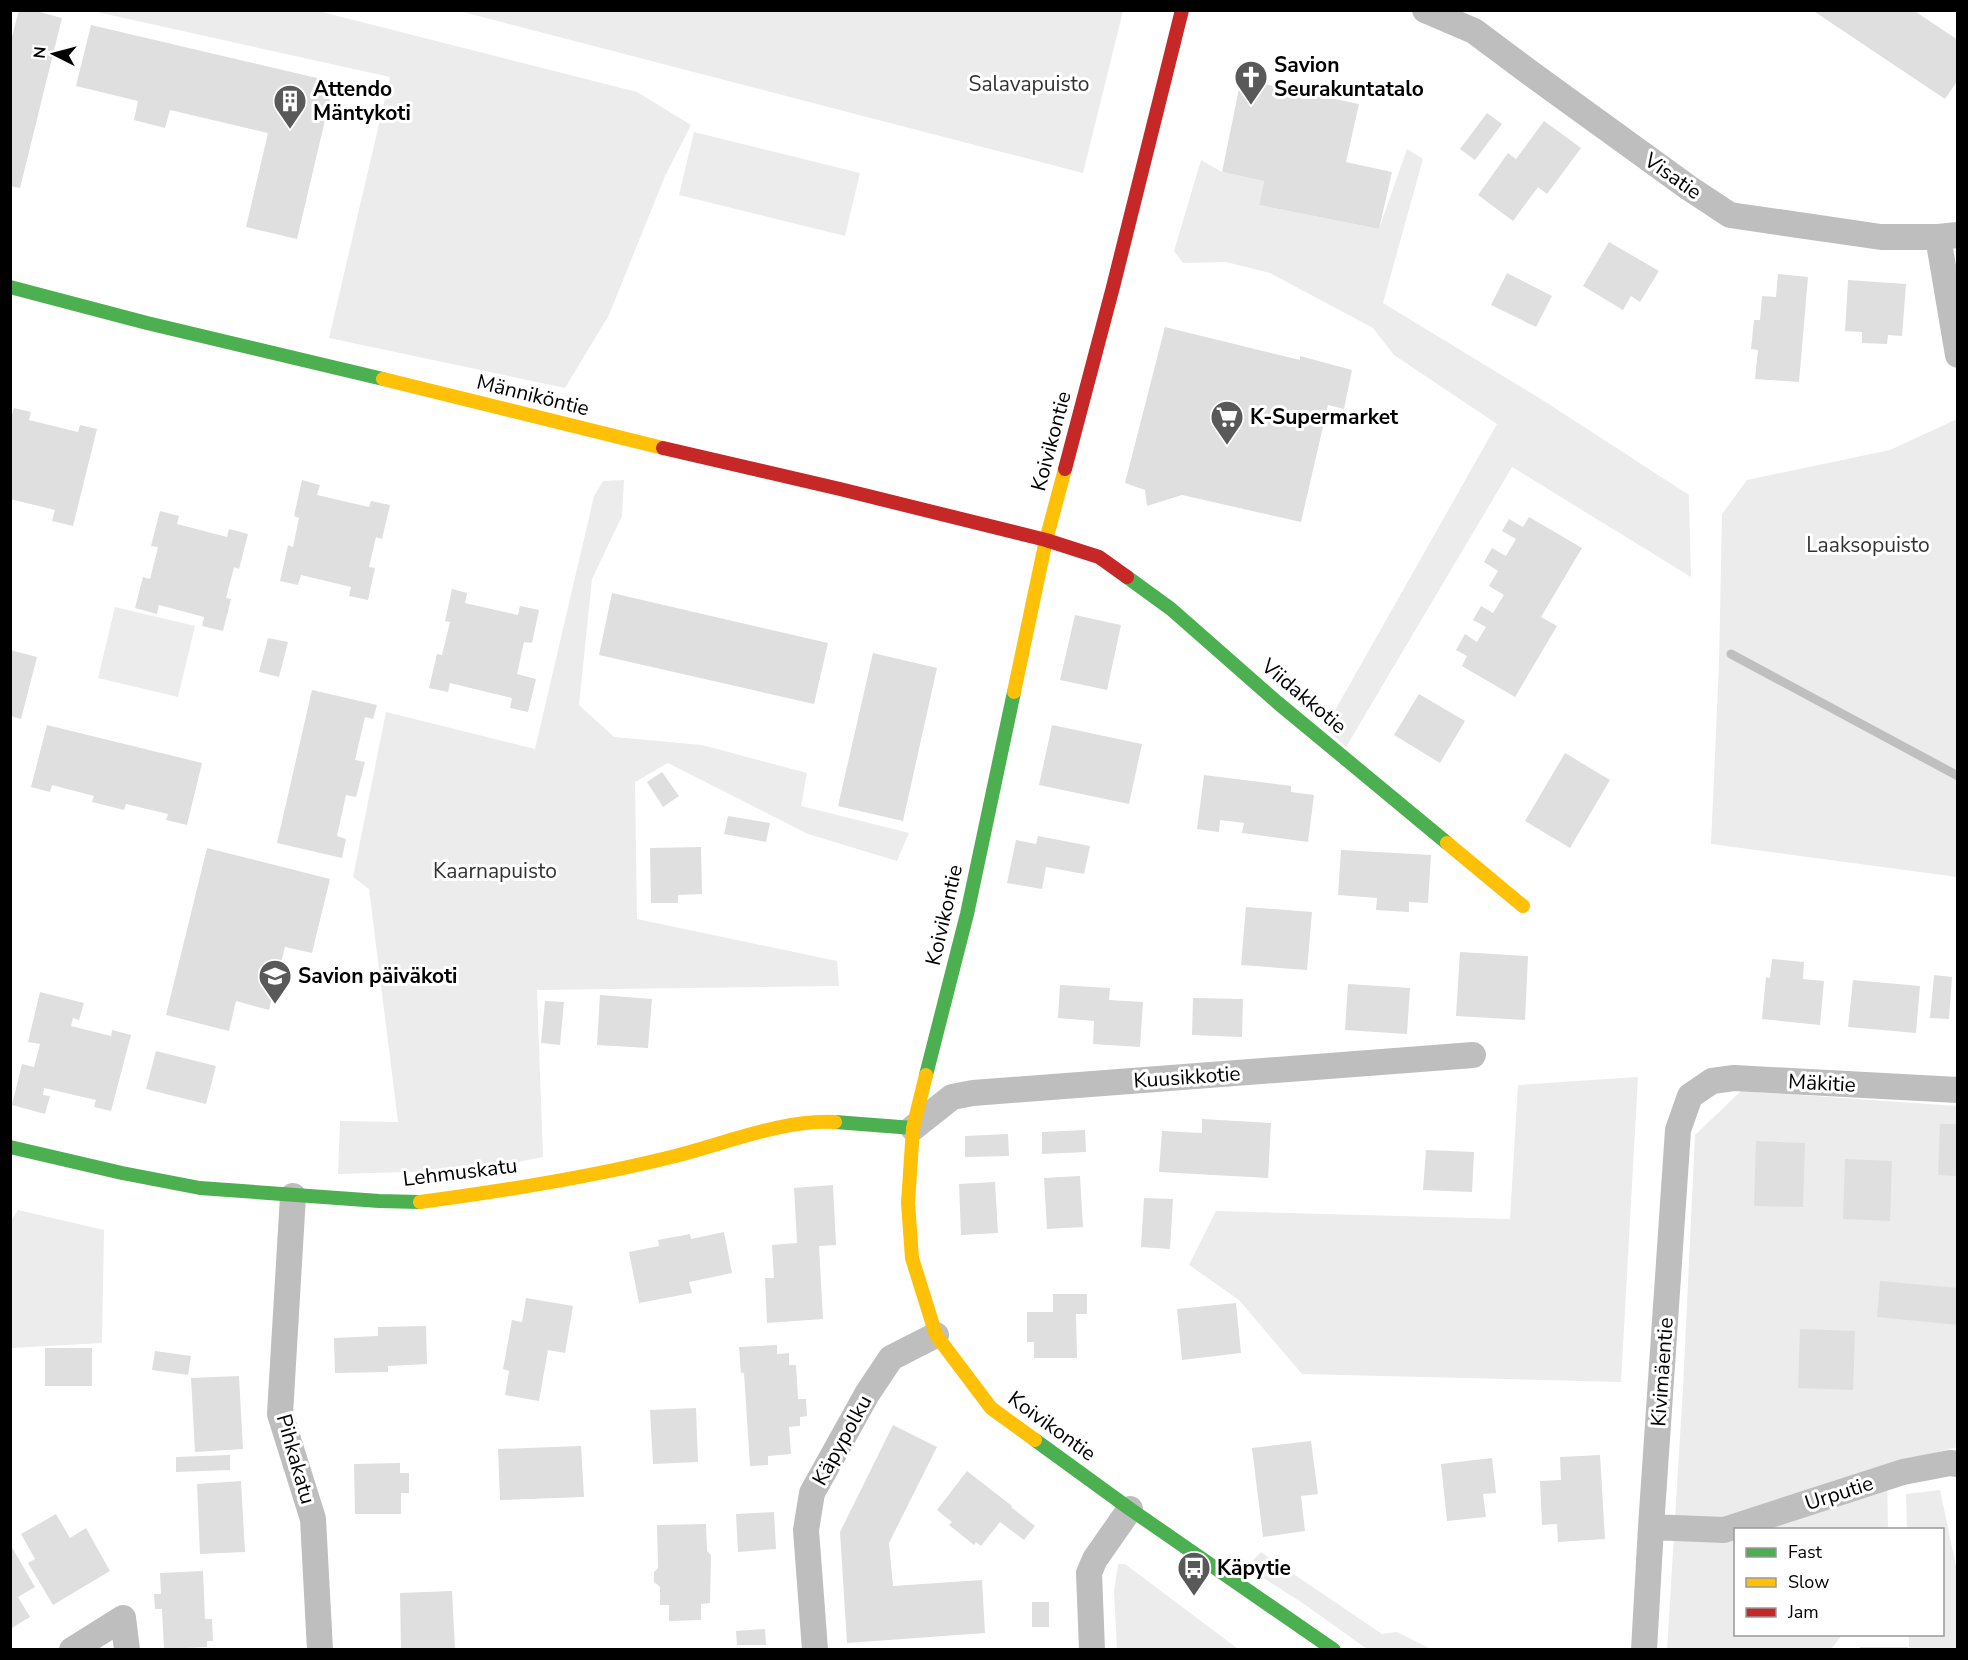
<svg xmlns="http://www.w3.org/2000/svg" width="1968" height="1660" viewBox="0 0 1968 1660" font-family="'Nunito Sans',sans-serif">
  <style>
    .green { fill: #ececec }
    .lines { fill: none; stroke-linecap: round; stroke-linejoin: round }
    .stream { stroke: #bfbfbf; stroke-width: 9 }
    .building { fill: #dfdfdf }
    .street { stroke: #bebebe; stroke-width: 26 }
    .fast { stroke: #4caf50; stroke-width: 14 }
    .slow { stroke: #ffc107; stroke-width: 14 }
    .jam { stroke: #c62828; stroke-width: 14 }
    .labels { text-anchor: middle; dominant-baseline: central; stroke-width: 6; stroke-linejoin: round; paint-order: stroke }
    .poi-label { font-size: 21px; font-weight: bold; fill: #000; stroke: #fff; text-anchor: start }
    .park-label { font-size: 21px; fill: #333; stroke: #fff }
    .street-label { font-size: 21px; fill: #000; stroke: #fff }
  </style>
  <rect width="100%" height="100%" fill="#fff"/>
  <path class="green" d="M92 11H318L637 92 691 125 665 176 609 315 565 388 329 338 390 77Z
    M459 11H1123L1083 173Z
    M694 132 860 173 845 236 679 195Z
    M1407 149 1423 159 1383 303 1544 401 1689 495 1691 577 1512 467 1346 747 1325 728 1497 424 1394 355 1373 328 1270 273 1226 262 1183 263 1174 251 1201 160 1222 172 1264 181 1259 205 1379 229Z
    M1957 419V877L1711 844 1719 665 1722 514 1747 480 1890 450Z
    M624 480 622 516 592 579 579 705 614 737 702 745 807 773 801 806 909 833 897 861 808 834 668 763 635 782 637 919 837 961 839 986 537 990 543 1157 479 1170 338 1174 340 1121 398 1122 369 889 353 877 386 712 535 749 594 496 603 481Z
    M115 607 195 626 178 697 98 678Z
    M1638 1077 1621 1382 1302 1374 1239 1300 1189 1265 1216 1211 1510 1219 1518 1085Z
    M1741 1091 1957 1106V1447L1887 1466 1888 1529 1736 1530V1634L1842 1635 1831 1649 1667 1650 1683 1388 1695 1135Z
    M18 1210 104 1230 102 1343 11 1348V1221Z
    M1940 1490 1957 1571V1649H1909V1635L1942 1634V1530L1907 1529 1906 1494Z
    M1261 1552 1382 1634 1397 1632 1431 1649H1367L1304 1604 1246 1567Z
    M1118 1564H1125L1238 1649H1117L1114 1591Z"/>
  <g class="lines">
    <path class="stream" d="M1731 654 1958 776"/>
  </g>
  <path class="building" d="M19 10H32L62 18 20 188 10 186V44Z
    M1812 10H1913L1958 40V80L1945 99Z
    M91 25 334 82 297 239 246 227 268 133 170 110 165 128 134 120 138 101 76 86Z
    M1241 79 1359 104 1346 162 1392 172 1379 229 1259 205 1264 181 1222 172Z
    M1487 113 1502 124 1475 160 1460 149Z
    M1544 121 1581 148 1547 194 1538 187 1513 221 1478 195 1508 153 1516 159Z
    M1609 242 1659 271 1640 302 1631 296 1623 310 1583 286Z
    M1507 273 1552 296 1536 327 1491 305Z
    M1778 274 1808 277 1799 382 1755 379 1758 350 1751 349 1754 320H1760L1762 296 1776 297Z
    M1848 280 1906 284 1902 336 1888 335 1887 344 1862 343V332L1845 331Z
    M1165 327 1300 360V356L1352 370 1344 409 1328 405 1301 522 1182 495 1147 506 1145 490 1125 483Z
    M14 408 31 412 29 420 78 432 80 425 97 429 73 526 52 521 55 510 10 499V421Z
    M302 480 320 485 317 495 369 507 371 501 390 505 382 539 376 537 369 567 375 568 368 600 349 596 351 587 301 575 298 585 280 581 288 545 293 547 299 518 294 516Z
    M160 511 179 516 177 524 227 537 229 529 248 534 239 569 234 567 226 598 231 599 223 631 202 626 204 617 159 605 157 614 135 608 143 577 150 579 158 547 151 546Z
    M1529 517 1582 548 1541 617 1557 626 1515 697 1462 666 1467 656 1456 650 1465 634 1477 642 1486 627 1473 620 1481 606 1493 613 1504 595 1489 586 1498 571 1484 562 1492 548 1506 556 1516 539 1502 531 1509 519 1523 527Z
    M452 589 467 593 465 603 518 615 520 606 539 610 532 643 524 642 517 674 536 679 528 712 510 708 512 698 450 683 448 692 429 688 437 654 442 655 450 622 445 621Z
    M612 593 828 643 814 704 599 655Z
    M1075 615 1121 625 1107 690 1060 680Z
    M268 638 288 642 279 677 259 672Z
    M10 650 37 657 21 719 10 716Z
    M873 653 937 668 903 821 838 806Z
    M312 690 377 705 373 719 365 717 355 760 365 762 356 797 346 795 337 836 346 839 342 858 277 843Z
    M1419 694 1465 721 1440 763 1394 735Z
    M47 725 202 763 187 825 166 820 168 814 126 804 124 810 92 802 94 796 52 785 50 792 31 787Z
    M1052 725 1142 744 1129 804 1039 785Z
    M1565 753 1610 780 1570 848 1525 821Z
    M662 772 679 796 663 807 647 782Z
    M1204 775 1291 786V792L1314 795 1308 842 1242 833 1244 823 1220 820 1219 832 1197 829Z
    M728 816 770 823 766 842 724 834Z
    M1038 836 1090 846 1084 874 1046 867 1042 889 1007 883 1016 840 1036 844Z
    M701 847 702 894 678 895V903H651L650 848Z
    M207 848 330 879 312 953 285 947 269 1010 236 1001 229 1031 166 1015Z
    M1341 850 1431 855 1428 903 1409 902V912L1376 910 1377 898 1338 895Z
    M1246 907 1312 912 1307 970 1241 965Z
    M1460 952 1528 956 1525 1020 1456 1016Z
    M1772 959 1804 962 1803 979 1824 981 1820 1025 1762 1019 1766 977 1770 978Z
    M1934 975 1952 977 1949 1019 1930 1018Z
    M1853 980 1920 986 1916 1033 1848 1027Z
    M1348 984 1410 988 1407 1034 1345 1030Z
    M1060 985 1110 988 1109 1000 1143 1002 1140 1047 1093 1044 1094 1021 1058 1018Z
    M40 992 84 1003 79 1020 73 1018 71 1026 111 1036 112 1030 131 1035 111 1111 94 1107 96 1100 44 1088 43 1095 50 1096 45 1114 12 1105 22 1064 34 1067 40 1044 28 1042Z
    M600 995 652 999 648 1048 597 1045Z
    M1193 998 1243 999 1242 1037 1192 1035Z
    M545 1001 564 1002 560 1045 541 1043Z
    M156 1051 216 1066 206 1104 146 1089Z
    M1202 1119 1271 1123 1268 1178 1159 1172 1162 1131 1202 1133Z
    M1940 1124H1958V1176L1938 1175Z
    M1085 1130 1086 1152 1042 1154V1132Z
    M1008 1134 1009 1156 965 1157V1136Z
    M1756 1141 1805 1143 1803 1207 1754 1206Z
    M1426 1150 1474 1152 1472 1192 1423 1190Z
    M1845 1159 1892 1161 1890 1221 1843 1219Z
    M1080 1176 1083 1227 1047 1229 1044 1178Z
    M995 1182 998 1233 961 1235 959 1184Z
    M833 1185 836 1245 819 1246 823 1319 767 1323 765 1278H774L772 1245 797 1243 794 1188Z
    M1144 1198 1173 1199 1170 1249 1141 1247Z
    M724 1232 732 1273 689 1282 692 1293 639 1303 629 1252 659 1246 658 1240 690 1234 691 1239Z
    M1880 1281 1958 1288V1325L1877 1317Z
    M1053 1294H1087V1314H1076L1077 1358H1034V1342H1027V1312H1053Z
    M526 1298 573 1306 565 1353 548 1350 539 1401 505 1395 509 1371 503 1369 512 1320 522 1322Z
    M1236 1303 1241 1353 1182 1360 1177 1309Z
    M426 1326 427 1364 388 1366V1372L335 1373 334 1338 378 1336V1327Z
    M1800 1329 1855 1331 1853 1390 1798 1388Z
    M777 1345V1354L789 1353V1365H796L798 1399H806L807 1416 800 1417V1426L789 1427 791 1454 768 1456V1465L750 1466 744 1373H741L739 1347Z
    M45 1348H92V1386H45Z
    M155 1351 191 1356 188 1375 152 1370Z
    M239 1376 243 1449 195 1452 191 1378Z
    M696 1408 698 1462 653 1464 650 1410Z
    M893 1425 937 1447 889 1543 893 1586 982 1580 985 1633 847 1643 840 1532Z
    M1311 1441 1318 1494 1301 1496 1305 1531 1263 1537 1252 1448Z
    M581 1446 584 1497 500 1500 498 1449Z
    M230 1455V1470L176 1472V1457Z
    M1600 1455 1605 1539 1558 1542 1557 1524 1542 1525 1540 1481 1561 1480 1560 1457Z
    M1492 1458 1496 1493 1483 1494 1486 1517 1447 1521 1441 1464Z
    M400 1463V1473H409V1493H401V1514H355L354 1464Z
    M967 1471 1012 1506 1011 1507 1035 1526 1024 1540 1000 1522 981 1546 976 1542 974 1545 949 1525 952 1522 937 1510Z
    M241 1481 245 1552 200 1554 197 1484Z
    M774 1512 776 1549 738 1552 736 1514Z
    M56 1514 70 1538 86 1528 110 1571 53 1605 28 1563 35 1559 21 1534Z
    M706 1524 707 1551 711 1555 710 1603 701 1604V1620L669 1621V1605H660V1587L654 1582V1572L658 1568 657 1525Z
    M10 1544 35 1587 18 1597 30 1617 10 1629Z
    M203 1571 205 1619H212L213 1641H207V1647L164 1649 162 1609H155L154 1594H161L160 1573Z
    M452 1591 455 1649 401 1650 400 1593Z
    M1032 1602H1049V1627H1032Z
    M765 1629 766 1645H737L736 1631Z
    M1860 1647H1908V1650H1860Z"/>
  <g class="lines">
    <path class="street" d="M1425 10 1474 31 1533 75 1689 188 1730 215 1881 237H1938L1958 235
      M1938 237 1958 355
      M913 1128 952 1097 973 1093 1473 1055
      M293 1196 280 1414 313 1519 320 1650
      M1651 1527 1724 1530 1903 1472 1950 1463 1958 1464
      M72 1650 123 1618 127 1650
      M815 1650 806 1530 812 1493 867 1394 891 1358 936 1335
      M1092 1650 1089 1573 1095 1559 1130 1509
      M1644 1650 1651 1527 1678 1130 1690 1096 1712 1081 1734 1078 1958 1090"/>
    <path class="fast" d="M10 287 147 323 383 379
      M1127 577 1171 609 1278 703 1447 843
      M926 1075 967 914 1014 692
      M835 1122 913 1128
      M10 1147 122 1173 200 1188 379 1201 420 1202
      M1035 1440 1130 1509 1334 1650"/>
    <path class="slow" d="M383 379 663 448
      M1014 692 1046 540 1065 469
      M1447 843 1523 906
      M926 1075 913 1128 908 1203 912 1258 936 1335 991 1408 1035 1440
      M420 1202C503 1191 586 1178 667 1158 719 1146 781 1119 835 1122"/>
    <path class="jam" d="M663 448 840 489 1046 540 1099 557 1127 577
      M1065 469 1113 287 1182 10"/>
  </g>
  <defs>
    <g id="church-pin" transform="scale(1.725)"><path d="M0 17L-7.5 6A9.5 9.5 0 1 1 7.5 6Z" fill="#595959" stroke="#fff"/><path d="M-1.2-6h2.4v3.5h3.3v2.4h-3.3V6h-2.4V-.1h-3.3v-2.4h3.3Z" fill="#fff"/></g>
    <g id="building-pin" transform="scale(1.725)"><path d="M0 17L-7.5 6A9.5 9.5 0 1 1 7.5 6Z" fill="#595959" stroke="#fff"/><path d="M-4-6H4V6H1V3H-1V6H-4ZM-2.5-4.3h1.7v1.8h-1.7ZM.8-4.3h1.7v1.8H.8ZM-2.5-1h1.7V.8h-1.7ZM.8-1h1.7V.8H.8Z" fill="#fff"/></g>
    <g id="supermarket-pin" transform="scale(1.725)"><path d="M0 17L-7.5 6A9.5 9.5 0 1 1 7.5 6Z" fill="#595959" stroke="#fff"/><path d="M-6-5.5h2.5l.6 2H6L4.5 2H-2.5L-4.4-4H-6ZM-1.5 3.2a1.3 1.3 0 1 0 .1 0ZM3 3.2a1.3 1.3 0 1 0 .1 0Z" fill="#fff"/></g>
    <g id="school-pin" transform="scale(1.725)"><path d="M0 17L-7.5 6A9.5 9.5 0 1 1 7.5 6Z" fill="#595959" stroke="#fff"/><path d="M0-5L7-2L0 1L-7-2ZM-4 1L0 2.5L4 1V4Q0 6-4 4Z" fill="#fff"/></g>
    <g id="bus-pin" transform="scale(1.725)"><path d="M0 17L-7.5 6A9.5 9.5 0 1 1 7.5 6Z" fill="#595959" stroke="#fff"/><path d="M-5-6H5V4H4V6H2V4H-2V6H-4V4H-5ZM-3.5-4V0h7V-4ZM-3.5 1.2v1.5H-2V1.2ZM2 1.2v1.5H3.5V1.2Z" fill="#fff"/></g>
  </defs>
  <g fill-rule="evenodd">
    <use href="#church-pin" x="1251" y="77"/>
    <use href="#building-pin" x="290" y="101"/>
    <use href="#supermarket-pin" x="1227" y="417"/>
    <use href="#school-pin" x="275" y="976"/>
    <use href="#bus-pin" x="1194" y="1568"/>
  </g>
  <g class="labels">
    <g class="poi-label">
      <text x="1274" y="65">Savion<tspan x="1274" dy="24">Seurakuntatalo</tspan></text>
      <text x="313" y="89">Attendo<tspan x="313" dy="24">Mäntykoti</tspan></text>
      <text x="1250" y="417">K-Supermarket</text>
      <text x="298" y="976">Savion päiväkoti</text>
      <text x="1217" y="1568">Käpytie</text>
    </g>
    <g class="park-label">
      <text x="1029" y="84">Salavapuisto</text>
      <text x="1868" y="545">Laaksopuisto</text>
      <text x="495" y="871">Kaarnapuisto</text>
    </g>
    <g class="street-label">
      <text transform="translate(1673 176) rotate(35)">Visatie</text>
      <text transform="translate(533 395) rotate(14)">Männiköntie</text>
      <text transform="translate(1051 441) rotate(-75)">Koivikontie</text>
      <text transform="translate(1304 696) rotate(40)">Viidakkotie</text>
      <text transform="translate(944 915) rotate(-77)">Koivikontie</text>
      <text transform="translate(1187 1077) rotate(-4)">Kuusikkotie</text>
      <text transform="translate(1822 1083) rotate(3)">Mäkitie</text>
      <text transform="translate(460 1172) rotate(-7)">Lehmuskatu</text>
      <text transform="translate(1662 1372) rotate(-86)">Kivimäentie</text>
      <text transform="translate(1052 1426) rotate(36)">Koivikontie</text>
      <text transform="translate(842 1440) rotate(-61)">Käpypolku</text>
      <text transform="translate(296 1459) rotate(74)">Pihkakatu</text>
      <text transform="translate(1839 1493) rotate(-18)">Urputie</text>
    </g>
  </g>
  <rect width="1968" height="1660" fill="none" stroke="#000000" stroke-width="24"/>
  <rect x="1734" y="1528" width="210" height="108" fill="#ffffff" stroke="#999999" stroke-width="1.5"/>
  <rect x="1746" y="1548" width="30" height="9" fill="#4caf50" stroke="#999999" stroke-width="1.5"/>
  <text x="1788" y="1558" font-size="18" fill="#000000">Fast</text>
  <rect x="1746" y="1578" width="30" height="9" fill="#ffc107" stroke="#999999" stroke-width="1.5"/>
  <text x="1788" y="1588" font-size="18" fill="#000000">Slow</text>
  <rect x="1746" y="1608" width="30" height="9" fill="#c62828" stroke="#999999" stroke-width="1.5"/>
  <text x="1788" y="1618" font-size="18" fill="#000000">Jam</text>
  <g transform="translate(54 54) rotate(276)" stroke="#ffffff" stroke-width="4.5" paint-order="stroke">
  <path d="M0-4.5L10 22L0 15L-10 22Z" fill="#000000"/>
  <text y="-9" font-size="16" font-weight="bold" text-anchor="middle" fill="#000000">N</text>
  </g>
</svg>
